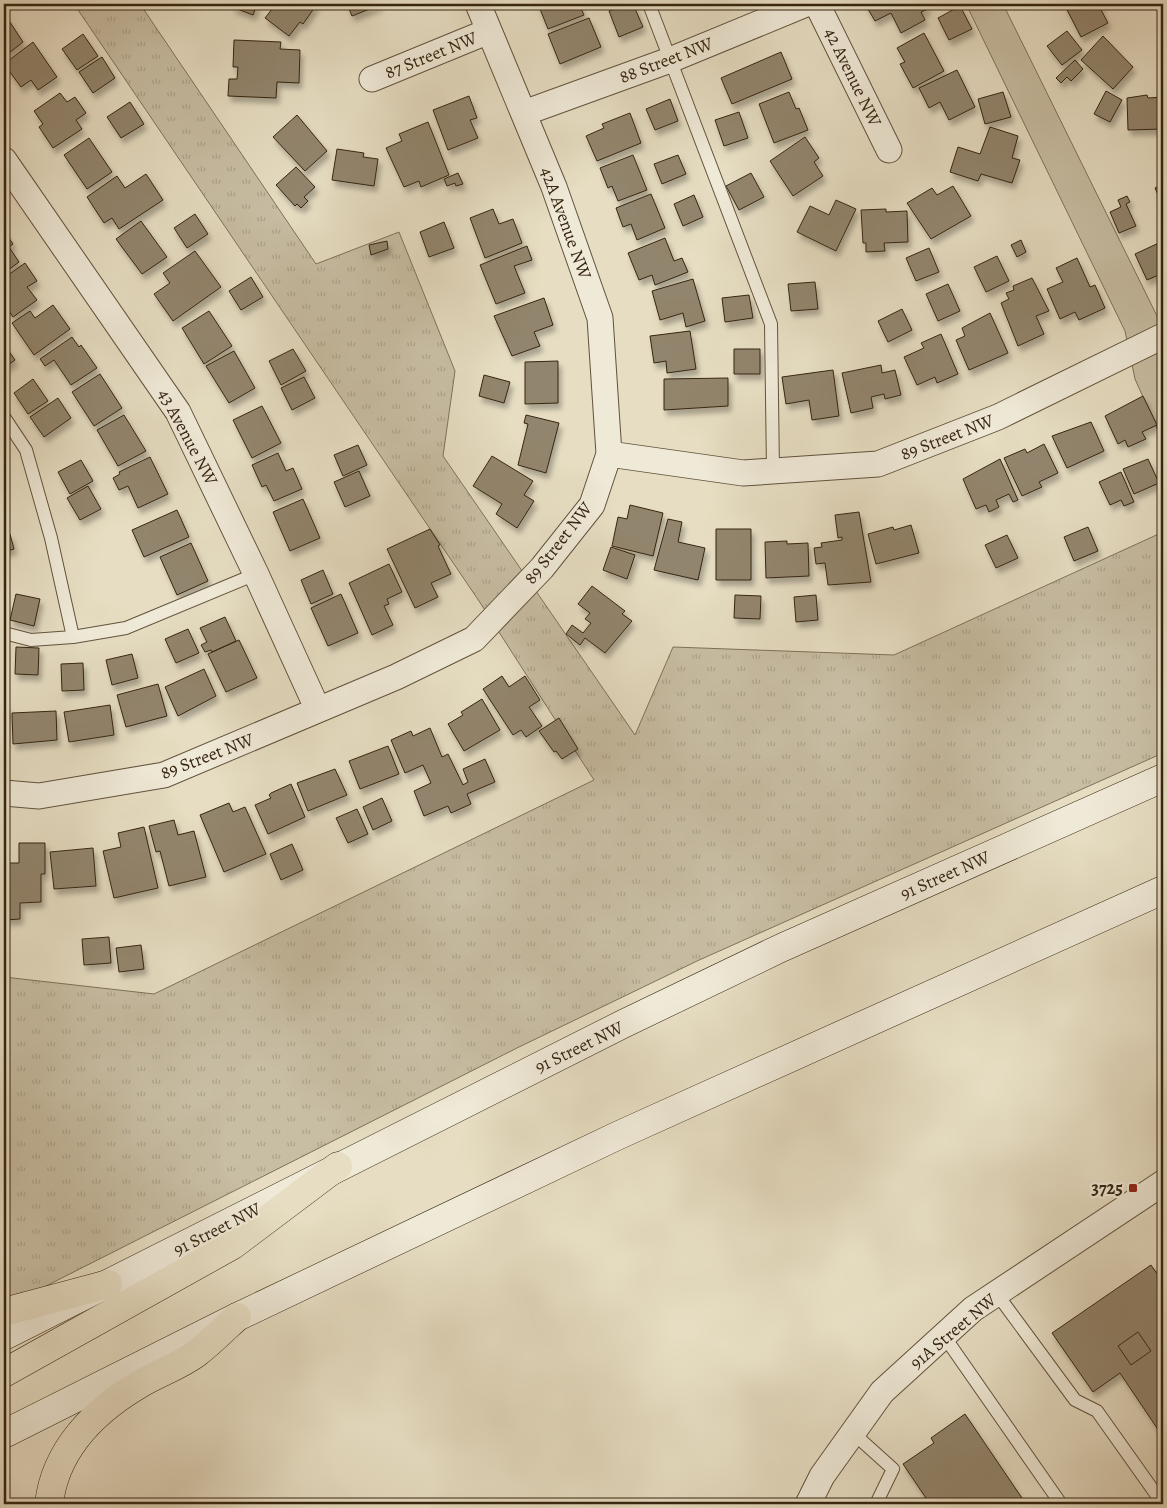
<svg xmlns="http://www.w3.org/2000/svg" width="1167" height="1508" viewBox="0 0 1167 1508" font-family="Alegreya,serif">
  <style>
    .grass { fill: url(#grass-tufts); stroke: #7f725a }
    .park { fill: #c8bea4; stroke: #7f725a }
    .building { fill: #92856d; stroke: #362511; filter: url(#shadow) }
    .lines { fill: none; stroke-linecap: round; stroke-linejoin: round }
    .service-casing { stroke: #62533d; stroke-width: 14 }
    .minor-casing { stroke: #62533d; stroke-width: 27 }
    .secondary-casing { stroke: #362511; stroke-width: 29 }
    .motorway-casing { stroke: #362511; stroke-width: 29 }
    .service { stroke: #efe9d7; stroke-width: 12 }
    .minor { stroke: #efe9d7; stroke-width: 25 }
    .secondary { stroke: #efe9d7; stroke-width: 28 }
    .motorway { stroke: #e6ddc2; stroke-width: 28 }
    .poi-dot { fill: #8f2418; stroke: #efe9d7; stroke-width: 2 }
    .labels { text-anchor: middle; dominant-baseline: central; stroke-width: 4.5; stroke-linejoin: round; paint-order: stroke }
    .street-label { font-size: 18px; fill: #362511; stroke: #efe9d7 }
    .poi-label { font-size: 18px; font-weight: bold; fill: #362511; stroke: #efe9d7; text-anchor: end }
  </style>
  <defs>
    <pattern id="grass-tufts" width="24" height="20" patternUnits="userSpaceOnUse" patternTransform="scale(1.25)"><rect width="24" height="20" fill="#c8bea4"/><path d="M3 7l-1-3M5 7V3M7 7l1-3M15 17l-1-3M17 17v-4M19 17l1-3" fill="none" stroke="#aca38c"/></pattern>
    <filter id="shadow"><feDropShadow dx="3" dy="5.5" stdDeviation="2.5" flood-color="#0004"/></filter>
  </defs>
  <rect width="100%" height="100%" fill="#e6ddc2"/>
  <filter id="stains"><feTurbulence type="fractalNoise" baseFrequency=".004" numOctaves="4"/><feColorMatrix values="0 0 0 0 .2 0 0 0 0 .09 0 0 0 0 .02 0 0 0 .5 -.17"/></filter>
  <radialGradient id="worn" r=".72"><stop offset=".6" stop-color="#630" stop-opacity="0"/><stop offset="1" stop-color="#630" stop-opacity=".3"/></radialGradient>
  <path class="grass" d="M74 4H140L316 264 399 232 455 371 443 456 635 735 673 647 894 655 1163 532V753L697 961 517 1048 40 1289 4 1302V977L154 994 594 780 479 601Z"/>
  <path class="park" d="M966 4H1003L1158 318 1163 337V442L1135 379 1125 331Z"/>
  <path class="building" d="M233 4H257L253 15 232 7Z
    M276 4H317L303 24 300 22 289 36 265 18Z
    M347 4H380V5L352 16Z
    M538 4H579L584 15 548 29Z
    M626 4H633L643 27 619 37 609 11Z
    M865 4H925L928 9 921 12 925 20 901 33 891 13 875 21Z
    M1064 4H1104L1099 6 1108 23 1081 37Z
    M960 6 972 29 949 40 938 18Z
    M4 13 23 42 4 57Z
    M589 18 601 47 560 64 548 34Z
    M1067 31 1082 50 1062 65 1047 46Z
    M924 33 944 71 913 88 900 64 905 62 897 48Z
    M83 34 98 56 77 70 62 49Z
    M1103 36 1133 67 1113 89 1081 60Z
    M234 40 281 42 280 49 300 50 299 83 277 82 276 98 228 96 229 79H237L238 67H233Z
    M33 42 57 77 38 90 31 80 21 87 4 64Z
    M781 52 792 79 732 104 721 78Z
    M102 57 115 78 93 93 79 72Z
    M1075 60 1083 69 1071 81 1067 77 1061 83 1056 78Z
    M957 70 975 107 949 120 940 102 929 108 919 88Z
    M1106 91 1122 100 1110 122 1094 114Z
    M789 92 796 109 799 108 808 130 774 143 759 104Z
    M1003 92 1011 117 985 124 978 99Z
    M60 93 67 102 75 97 86 113 76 120 82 129 53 148 39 127 43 124 34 111Z
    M1147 95 1148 98 1163 97V129L1128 130 1127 98Z
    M469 96 477 118 470 120 478 138 448 150 433 110Z
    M670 99 678 121 655 130 646 109Z
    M130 102 144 124 121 138 107 117Z
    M739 112 748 138 724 146 715 120Z
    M630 113 641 143 597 161 586 136 604 128 602 124Z
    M297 115 327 151 305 171 273 137Z
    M428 122 449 175 421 187 419 181 404 187 386 148 402 141 399 134Z
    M990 127 1018 136 1012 158 1020 160 1012 183 981 174 978 181 950 172 958 147 980 154Z
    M805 137 819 158 814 162 823 176 793 196 770 161Z
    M89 138 112 172 87 189 64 155Z
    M337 149 364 153 363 157 378 159 374 186 332 180Z
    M633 155 647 190 618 201 612 186 608 188 600 168Z
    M678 155 686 174 662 184 654 164Z
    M296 167 315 187 304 197 308 201 301 208 297 204 295 206 276 185Z
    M458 173 463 184 456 186 455 183 447 186 444 179Z
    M751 173 764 197 739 210 726 186Z
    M146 174 163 200 119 229 112 218 104 223 87 197 117 176 125 188Z
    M1163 184V206L1155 188Z
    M953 186 971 216 931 239 907 203 932 188 937 195Z
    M651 194 665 228 637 240 631 224 623 227 616 208Z
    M694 195 703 217 683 226 674 204Z
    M1127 196 1130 202 1126 204 1136 226 1119 233 1110 212 1121 207 1118 200Z
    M836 200 856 209 836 251 797 232 810 206 829 215Z
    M493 209 499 224 513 219 522 243 485 258 470 218Z
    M886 209V212L907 211 908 242 884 243 885 251 866 252V243H863L861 210Z
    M195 214 208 234 187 248 174 228Z
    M141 221 167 257 142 274 116 239Z
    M444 222 454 248 429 257 420 232Z
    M4 231 13 244 9 247 19 262 4 273Z
    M665 238 674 261 682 258 688 272 655 285 652 275 639 280 628 253Z
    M1021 240 1026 252 1017 257 1011 245Z
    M387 241 388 249 371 255 369 245Z
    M1163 241V280L1161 274 1147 280 1135 254Z
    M527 246 532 260 514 266 525 293 496 304 480 265Z
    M929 248 939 272 916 281 906 258Z
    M195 251 221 287 173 321 154 294 170 283 163 273Z
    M997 256 1009 281 986 292 974 267Z
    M1077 258 1090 287 1095 285 1105 308 1079 320 1075 312 1060 319 1047 289 1063 282 1056 268Z
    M25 263 37 281 27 287 37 300 13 317 4 304V278Z
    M251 277 263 297 241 310 229 291Z
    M1032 278 1049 311 1036 316 1044 334 1018 346 1001 303 1009 299 1006 293 1014 290 1013 286Z
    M693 279 705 321 686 327 683 313 660 320 652 291Z
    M815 282 818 309 791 311 788 284Z
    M948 284 960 311 938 321 926 294Z
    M749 295 753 318 725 322 722 298Z
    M544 298 553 325 534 332 540 346 512 356 494 316Z
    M53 305 70 329 34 355 12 323 30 311 35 318Z
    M902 309 912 330 888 342 878 321Z
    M209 311 232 346 204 364 182 328Z
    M990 313 1008 353 969 370 956 340 965 336 962 328Z
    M690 331 696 369 667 373 666 361 654 363 650 336Z
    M941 334 958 374 937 383 935 377 917 385 904 357 924 348 921 343Z
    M72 337 79 347 81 345 97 368 71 385 54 360 45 366 40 359Z
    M4 344 15 360 4 368Z
    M293 349 306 371 281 385 269 361Z
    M734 349H760V374H734Z
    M234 351 255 388 229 403 206 366Z
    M558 361V403L525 404V362Z
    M881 365 882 373 895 370 901 395 885 399 884 394 871 397 873 408 851 413 842 373Z
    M833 370 839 416 812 420 809 400 786 404 782 377Z
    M100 374 122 408 94 426 72 392Z
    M484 375 510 382 504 403 479 396Z
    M304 377 315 398 292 410 281 388Z
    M728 378V406L664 410V379Z
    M33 379 48 401 28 414 14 393Z
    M1143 396 1157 425 1142 432 1146 439 1128 447 1125 440 1118 444 1105 416Z
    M58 398 71 418 44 437 30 417Z
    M262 406 281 443 252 458 233 420Z
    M124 415 146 451 118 466 97 430Z
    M526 415 559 423 546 473 518 465 528 424 524 423Z
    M1091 422 1104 451 1067 468 1052 436Z
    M1044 444 1058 473 1039 482 1042 487 1022 496 1004 458 1025 449 1027 453Z
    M358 445 367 465 343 476 334 455Z
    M278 453 286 471 293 468 302 489 274 501 266 485 262 487 252 465Z
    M492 456 533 481 524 495 534 501 517 528 496 514 502 504 473 486Z
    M150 457 168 494 138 508 128 486 119 490 113 478 120 474 119 472Z
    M1000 459 1018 500 1013 502 1009 494 996 500 999 507 989 512 986 505 976 509 963 479Z
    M1148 459 1159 483 1134 494 1123 469Z
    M81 460 93 481 70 494 58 472Z
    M359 471 370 496 345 507 334 482Z
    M1121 472 1134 502 1124 506 1121 500 1110 505 1099 482Z
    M88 486 101 509 80 520 67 498Z
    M303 499 320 538 290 551 273 512Z
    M630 505 663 513 653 556 612 546 618 517 627 519Z
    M177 510 189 537 144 557 132 530Z
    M859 512 871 582 828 585 825 563 816 564 814 548 822 547 821 543 842 540V537L838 538 835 515Z
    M668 519 682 522 678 542 705 548 698 580 654 570Z
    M911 525 919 553 876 564 868 534 893 527 894 530Z
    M1088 527 1098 551 1074 561 1064 537Z
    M430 529 440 545 438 546 451 574 431 583 438 597 415 608 387 549Z
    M716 529H751V580H716Z
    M10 534 14 549 4 552V536Z
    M1007 535 1018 558 996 568 985 545Z
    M787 541V544L808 543 809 576 766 578 765 542Z
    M191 543 208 581 177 595 160 557Z
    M611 547 635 555 627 579 603 570Z
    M389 564 402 592 387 599 389 604 384 606 393 625 372 635 349 583Z
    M323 570 333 594 311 604 301 580Z
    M592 586 625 611 622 614 632 621 605 653 585 638 580 645 566 634 572 625 583 633 591 623 585 619 590 613 578 604Z
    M16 594 40 599 34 626 10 620Z
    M341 594 358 633 328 646 311 608Z
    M735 595 761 596 760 619 734 618Z
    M816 595 818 620 796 622 794 597Z
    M225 617 236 641 212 652 211 650 205 652 201 645 207 642 200 628Z
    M188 629 199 653 176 663 165 639Z
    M239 640 257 678 226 692 208 654Z
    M16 647 39 648 38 675 15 674Z
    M132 654 138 678 112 685 106 660Z
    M83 663 84 690 62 691 61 664Z
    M204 669 216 696 178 716 165 687Z
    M502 676 509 687 525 676 540 700 529 707 542 726 526 737 521 730 513 735 483 689Z
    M158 684 167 716 126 727 117 695Z
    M482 699 500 730 464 751 448 724 463 715 461 712Z
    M110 705 114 735 69 742 64 712Z
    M4 707 9 708 5 744H4Z
    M56 711 57 740 13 744 12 713Z
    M559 718 578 749 562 759 556 751 554 752 539 731Z
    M430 728 442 757 448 754 463 785 468 782 463 769 485 759 495 782 467 794 471 804 451 813 448 806 424 816 414 791 431 783 423 765 405 773 391 740 411 731 413 736Z
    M388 746 399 774 360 789 349 761Z
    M335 769 347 795 308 811 297 783Z
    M291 784 305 817 268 834 255 805 271 798 269 795 271 793Z
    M382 798 392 821 373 830 363 807Z
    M229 803 233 812 245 807 266 854 224 872 200 815Z
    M357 809 368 834 348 843 336 818Z
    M174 820 178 835 194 831 206 877 169 886 160 851 156 852 149 826Z
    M144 827 158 888 114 898 103 851 121 847 118 833Z
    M19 843H45V874H41V902L20 903V919L4 920V863H19Z
    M292 844 303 870 281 880 270 854Z
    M93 848 96 886 54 889 50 852Z
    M109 937 111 963 84 965 82 939Z
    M141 945 144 969 119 972 116 948Z
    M1151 1265 1163 1282V1437L1120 1373 1093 1392 1052 1333Z
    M1138 1332 1151 1351 1131 1365 1118 1346Z
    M965 1414 1026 1504H930L903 1464 934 1443 931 1438Z"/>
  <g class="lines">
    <g class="service-casing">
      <path id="service" d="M649 4 771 324 773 471
        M4 417 26 450 51 538 73 637 126 628 256 574
        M4 633 31 640 73 637
        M997 1294 1075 1400 1097 1411 1163 1504
        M944 1336 1061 1504
        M853 1433 893 1469 876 1504"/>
    </g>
    <g class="minor-casing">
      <path id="minor" d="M817 4 889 150
        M372 79 489 31
        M524 113 670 60 806 4
        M4 160 178 412 256 574 318 710
        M609 454 743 473 878 464 998 417 1163 336
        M4 793 39 796 164 775 396 677 474 639 542 568 592 505 609 454 600 318 554 187 478 4
        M808 1504 822 1476 882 1392 973 1309 1163 1183"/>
    </g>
    <g class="secondary-casing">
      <path id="secondary" d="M4 1336 623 1024 781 948 1163 778
        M4 1434 237 1317 619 1135 1163 890"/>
    </g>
    <g class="motorway-casing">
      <path id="motorway" d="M4 1312 108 1284
        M4 1373 233 1245 338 1166
        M49 1504C55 1450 94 1411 140 1384 158 1373 180 1366 197 1353 211 1342 224 1329 237 1317"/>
    </g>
    <use href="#service" class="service"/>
    <use href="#minor" class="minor"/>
    <use href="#secondary" class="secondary"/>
    <use href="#motorway" class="motorway"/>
  </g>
  <rect class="poi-dot" x="1128" y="1183" width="10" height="10" rx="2.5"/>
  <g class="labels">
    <g class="street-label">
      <text transform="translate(431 55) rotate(-22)">87 Street NW</text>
      <text transform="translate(666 60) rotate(-21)">88 Street NW</text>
      <text transform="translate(853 77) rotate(64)">42 Avenue NW</text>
      <text transform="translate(566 223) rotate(70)">42A Avenue NW</text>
      <text transform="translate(188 437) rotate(62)">43 Avenue NW</text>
      <text transform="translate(947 437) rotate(-21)">89 Street NW</text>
      <text transform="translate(558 543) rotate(-52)">89 Street NW</text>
      <text transform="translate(207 756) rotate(-21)">89 Street NW</text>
      <text transform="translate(945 875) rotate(-24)">91 Street NW</text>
      <text transform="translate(579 1047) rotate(-26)">91 Street NW</text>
      <text transform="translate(217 1229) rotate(-27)">91 Street NW</text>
      <text transform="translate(953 1331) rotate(-40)">91A Street NW</text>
    </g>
    <g class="poi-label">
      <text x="1123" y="1188">3725</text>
    </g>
  </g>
  <rect width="1167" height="1508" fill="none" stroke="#e6ddc2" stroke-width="20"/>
  <rect x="5" y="5" width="1157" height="1498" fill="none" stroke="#362511" stroke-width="2.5"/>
  <rect x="10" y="10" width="1147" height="1488" fill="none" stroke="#362511"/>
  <rect width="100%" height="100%" filter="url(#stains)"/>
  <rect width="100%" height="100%" fill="url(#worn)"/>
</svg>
